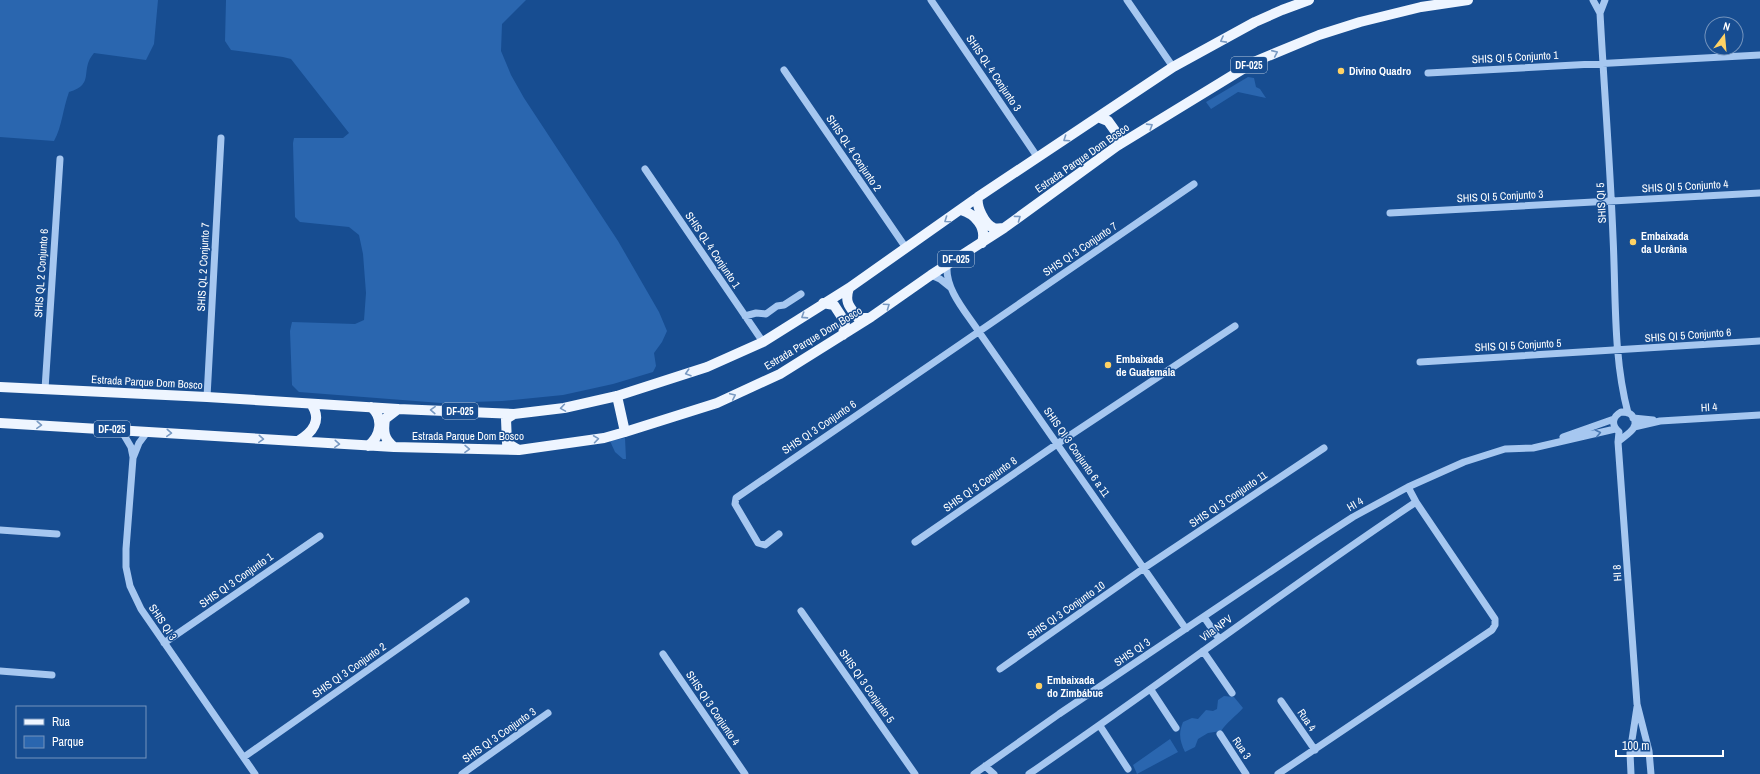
<svg xmlns="http://www.w3.org/2000/svg" width="1760" height="774" viewBox="0 0 1760 774" font-family="'Archivo Narrow',sans-serif">
  <style>
    .green { fill: #2a66af }
    .lines { fill: none; stroke-linecap: round; stroke-linejoin: round }
    .minor { stroke: #a6c7f0; stroke-width: 7 }
    .major { stroke: #eef5ff; stroke-width: 10 }
    .oneway { stroke: #7899c2 }
    .oneway2 { stroke: #4978b2 }
    .poi-dot { fill: #ffd264; stroke: #174d91; stroke-width: 1.5 }
    .labels { text-anchor: middle; dominant-baseline: central; stroke-width: 3; stroke-linejoin: round; paint-order: stroke }
    .shield { fill: #174d91; stroke: #b9cade; stroke-width: 1 }
    .shield-label { font-size: 10px; font-weight: bold; fill: #fff }
    .street-label { font-size: 11px; fill: #fff; stroke: #174d91 }
    .poi-label { font-size: 11px; font-weight: bold; fill: #fff; stroke: #174d91; text-anchor: start }
  </style>
  <rect width="100%" height="100%" fill="#174d91"/>
  <path class="green" d="M0 0H158L154 44 146 60 94 53C79 70 96 84 69 92 63 108 62 127 54 141L0 137Z
    M226 0H526L502 24 501 51 511 75 524 98 618 241 659 312 667 331 662 342 654 353 656 366 653 372 613 384 563 395 502 401 441 403 299 392 292 385 290 331 292 322 355 324 364 320 366 293 363 254 359 235 349 227 300 222 295 217 293 143 294 138H343L349 133 291 59 283 57 231 50 225 41Z
    M1248 77 1254 78 1256 87 1260 89 1266 98 1238 92 1211 109 1206 102Z
    M625 438 626 459H623L615 452 610 441Z
    M1224 696 1234 697 1243 708C1235 717 1228 721 1221 731L1208 733 1198 739 1195 747 1185 752C1180 741 1178 734 1183 722L1192 718 1198 719 1206 710 1213 711 1217 709 1218 700Z
    M1170 739 1178 752 1137 774 1133 765Z"/>
  <g class="lines">
    <path class="minor" d="M931 0 1038 158
      M1127 0 1173 67
      M1593 0 1600 13C1604 87 1610 162 1613 237 1616 295 1613 357 1628 413
      M1600 13 1605 0
      M784 70 906 248
      M1428 73 1760 55
      M645 169 763 342
      M1390 213 1760 193
      M947 265C945 290 966 312 979 332L1186 629
      M931 275 940 279 950 287
      M745 316 756 313 766 314 777 306 784 305 801 294
      M1420 362 1760 341
      M45 389 60 159
      M207 397 221 138
      M1621 412C1626 412 1630 412 1633 417 1641 428 1625 435 1618 442L1619 432C1611 425 1612 417 1621 412Z
      M1633 418 1653 420
      M1634 427 1660 421 1760 415
      M121 430 131 447 133 457
      M148 431 139 443 133 458 126 549V567L130 586 141 609 255 774
      M1563 437 1614 419
      M1618 442 1637 704 1649 751 1651 774
      M0 530 57 534
      M779 534 765 545 758 543 735 504 736 498 1194 184
      M915 542 1057 444 1235 326
      M801 611 915 774
      M1204 617 1219 639
      M164 643 320 536
      M1203 651 1232 693
      M663 654 745 774
      M1000 669 1144 568 1324 448
      M0 671 52 675
      M1151 690 1176 728
      M1281 701 1315 750
      M1100 726 1128 769
      M1220 734 1246 774
      M1630 753 1649 751
      M244 757 466 601
      M985 766 994 774
      M462 774 548 713
      M974 774 1059 714 1316 541 1353 517 1408 487 1464 462 1505 449 1533 448 1615 429
      M1029 774C1160 685 1285 589 1416 502
      M1278 774 1492 630 1495 625V619L1416 502 1408 487
      M1631 774 1630 753 1637 707"/>
    <path class="major" d="M1098 117 1108 121 1118 135 1117 146
      M978 197C976 207 985 225 994 228 998 229 1001 228 1004 228
      M961 210C975 214 987 227 982 243
      M849 288C844 303 850 307 858 318H869
      M823 303 834 305 845 322 843 335
      M0 387 207 397 398 409 514 414 564 408 617 396 707 367 763 342 849 288 978 197 1173 67 1255 22 1282 10 1309 0
      M617 396 625 432
      M514 414 506 419 507 443 517 449
      M0 423 394 447 519 450 604 438 625 432 717 403 780 374 871 317 931 275 1004 228 1117 146 1256 61 1319 35 1360 22 1421 7 1468 0
      M298 441C312 433 323 420 311 404
      M368 446C381 436 384 418 371 407
      M394 447C384 439 383 432 385 419L398 409"/>
  </g>
  <defs><path id="oneway-chevron" d="M-2-3.5L2.5 0L-2 3.5" fill="none" stroke-width="1.6" stroke-linecap="round" stroke-linejoin="round"/></defs>
  <g class="oneway">
    <use href="#oneway-chevron" transform="translate(1223 40) rotate(152)"/>
    <use href="#oneway-chevron" transform="translate(1275 53) rotate(-24)"/>
    <use href="#oneway-chevron" transform="translate(1150 126) rotate(-32)"/>
    <use href="#oneway-chevron" transform="translate(1066 139) rotate(146)"/>
    <use href="#oneway-chevron" transform="translate(1018 218) rotate(-36)"/>
    <use href="#oneway-chevron" transform="translate(947 220) rotate(145)"/>
    <use href="#oneway-chevron" transform="translate(887 306) rotate(-35)"/>
    <use href="#oneway-chevron" transform="translate(804 316) rotate(147)"/>
    <use href="#oneway-chevron" transform="translate(688 373) rotate(162)"/>
    <use href="#oneway-chevron" transform="translate(733 396) rotate(-25)"/>
    <use href="#oneway-chevron" transform="translate(563 408) rotate(171)"/>
    <use href="#oneway-chevron" transform="translate(433 410) rotate(-178)"/>
    <use href="#oneway-chevron" transform="translate(39 425) rotate(3)"/>
    <use href="#oneway-chevron" transform="translate(169 433) rotate(4)"/>
    <use href="#oneway-chevron" transform="translate(261 439) rotate(4)"/>
    <use href="#oneway-chevron" transform="translate(596 439) rotate(-8)"/>
    <use href="#oneway-chevron" transform="translate(337 444) rotate(4)"/>
    <use href="#oneway-chevron" transform="translate(467 449) rotate(1)"/>
  </g>
  <use class="oneway2" href="#oneway-chevron" transform="translate(1598 433) rotate(-13)"/>
  <g class="poi-dot">
    <circle cx="1341" cy="71" r="4"/>
    <circle cx="1633" cy="242" r="4"/>
    <circle cx="1108" cy="365" r="4"/>
    <circle cx="1039" cy="686" r="4"/>
  </g>
  <g class="labels">
    <g class="shield">
      <rect x="1231" y="57" width="36" height="16" rx="3"/>
      <rect x="938" y="251" width="36" height="16" rx="3"/>
      <rect x="442" y="403" width="36" height="16" rx="3"/>
      <rect x="94" y="421" width="36" height="16" rx="3"/>
    </g>
    <g class="shield-label">
      <text x="1249" y="65">DF-025</text>
      <text x="956" y="259">DF-025</text>
      <text x="460" y="411">DF-025</text>
      <text x="112" y="429">DF-025</text>
    </g>
    <g class="street-label">
      <text transform="translate(1515 57) rotate(-3)">SHIS QI 5 Conjunto 1</text>
      <text transform="translate(994 73) rotate(56)">SHIS QL 4 Conjunto 3</text>
      <text transform="translate(854 153) rotate(56)">SHIS QL 4 Conjunto 2</text>
      <text transform="translate(1082 158) rotate(-35)">Estrada Parque Dom Bosco</text>
      <text transform="translate(1685 186) rotate(-3)">SHIS QI 5 Conjunto 4</text>
      <text transform="translate(1500 196) rotate(-3)">SHIS QI 5 Conjunto 3</text>
      <text transform="translate(1601 203) rotate(-93)">SHIS QI 5</text>
      <text transform="translate(1080 249) rotate(-34)">SHIS QI 3 Conjunto 7</text>
      <text transform="translate(713 250) rotate(56)">SHIS QL 4 Conjunto 1</text>
      <text transform="translate(203 267) rotate(-87)">SHIS QL 2 Conjunto 7</text>
      <text transform="translate(41 273) rotate(-86)">SHIS QL 2 Conjunto 6</text>
      <text transform="translate(1688 335) rotate(-4)">SHIS QI 5 Conjunto 6</text>
      <text transform="translate(813 338) rotate(-31)">Estrada Parque Dom Bosco</text>
      <text transform="translate(1518 345) rotate(-3)">SHIS QI 5 Conjunto 5</text>
      <text transform="translate(147 382) rotate(3)">Estrada Parque Dom Bosco</text>
      <text transform="translate(1709 407) rotate(-3)">HI 4</text>
      <text transform="translate(819 427) rotate(-34)">SHIS QI 3 Conjunto 6</text>
      <text x="468" y="436">Estrada Parque Dom Bosco</text>
      <text transform="translate(1077 452) rotate(55)">SHIS QI 3 Conjunto 6 a 11</text>
      <text transform="translate(980 484) rotate(-35)">SHIS QI 3 Conjunto 8</text>
      <text transform="translate(1228 499) rotate(-34)">SHIS QI 3 Conjunto 11</text>
      <text transform="translate(1355 504) rotate(-30)">HI 4</text>
      <text transform="translate(1617 573) rotate(-94)">HI 8</text>
      <text transform="translate(236 580) rotate(-35)">SHIS QI 3 Conjunto 1</text>
      <text transform="translate(1066 610) rotate(-35)">SHIS QI 3 Conjunto 10</text>
      <text transform="translate(163 622) rotate(56)">SHIS QI 3</text>
      <text transform="translate(1216 628) rotate(-36)">Vila NPV</text>
      <text transform="translate(1132 652) rotate(-34)">SHIS QI 3</text>
      <text transform="translate(349 670) rotate(-35)">SHIS QI 3 Conjunto 2</text>
      <text transform="translate(867 686) rotate(55)">SHIS QI 3 Conjunto 5</text>
      <text transform="translate(713 708) rotate(56)">SHIS QI 3 Conjunto 4</text>
      <text transform="translate(1307 720) rotate(56)">Rua 4</text>
      <text transform="translate(499 735) rotate(-35)">SHIS QI 3 Conjunto 3</text>
      <text transform="translate(1242 748) rotate(56)">Rua 3</text>
    </g>
    <g class="poi-label">
      <text x="1349" y="71">Divino Quadro</text>
      <text x="1641" y="236">Embaixada<tspan x="1641" dy="13">da Ucrânia</tspan></text>
      <text x="1116" y="359">Embaixada<tspan x="1116" dy="13">de Guatemala</tspan></text>
      <text x="1047" y="680">Embaixada<tspan x="1047" dy="13">do Zimbábue</tspan></text>
    </g>
  </g>
  <rect x="16" y="706" width="130" height="52" fill="#174d91" stroke="#7494bd"/>
  <rect x="24" y="719" width="20" height="6" fill="#eef5ff" stroke="#7494bd"/>
  <text x="52" y="726" font-size="12" fill="#ffffff">Rua</text>
  <rect x="24" y="736" width="20" height="12" fill="#2a66af" stroke="#7494bd"/>
  <text x="52" y="746" font-size="12" fill="#ffffff">Parque</text>
  <g transform="translate(1724 36) rotate(16)"><circle r="19" fill="#174d91" stroke="#7494bd"/>
  <path d="M0-3L7 15L0 10L-7 15Z" fill="#ffd264"/>
  <text y="-6" font-size="11" font-weight="bold" text-anchor="middle" fill="#ffffff">N</text>
  </g>
  <path d="M1616 750v6h107v-6" fill="none" stroke="#ffffff" stroke-width="2"/>
  <text x="1622" y="750" font-size="12" fill="#ffffff" stroke="#174d91" stroke-width="3" paint-order="stroke">100 m</text>
</svg>
